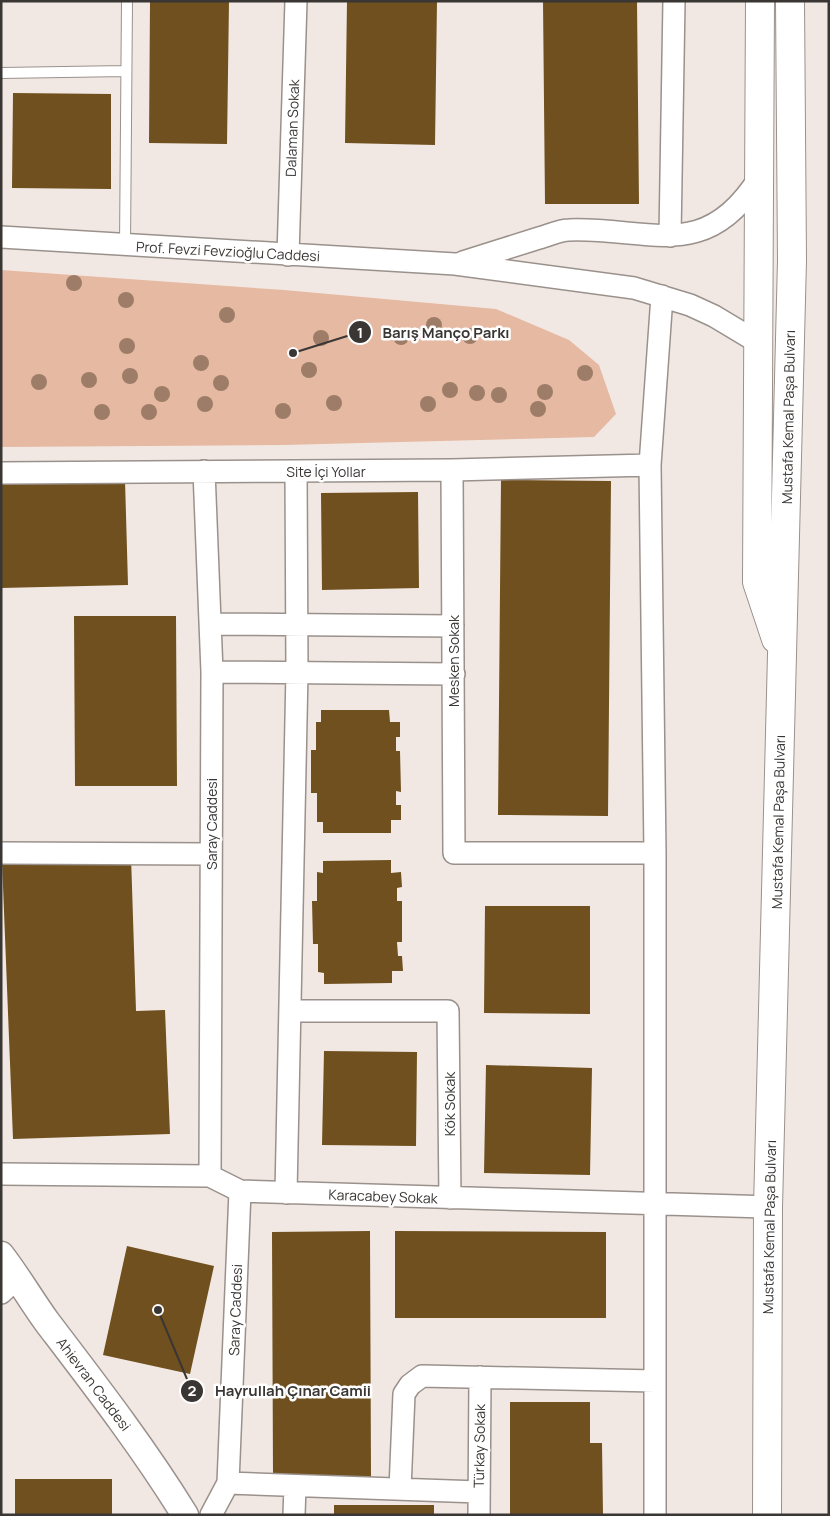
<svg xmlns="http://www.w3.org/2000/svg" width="830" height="1516" viewBox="0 0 830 1516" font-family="Manrope,sans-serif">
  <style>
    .green { fill: #e6b9a2 }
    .building { fill: #6f501e }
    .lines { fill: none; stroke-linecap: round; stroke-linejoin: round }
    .service-casing { stroke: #9a918c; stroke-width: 12 }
    .minor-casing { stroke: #9a918c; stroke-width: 24 }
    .tertiary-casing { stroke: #9a918c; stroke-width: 29 }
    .trunk-casing { stroke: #9a918c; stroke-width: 30 }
    .service { stroke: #fff; stroke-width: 10 }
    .minor { stroke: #fff; stroke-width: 21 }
    .tertiary { stroke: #fff; stroke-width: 26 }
    .trunk { stroke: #fff; stroke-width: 28 }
    .tree { fill: #9e7d68 }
    .labels { text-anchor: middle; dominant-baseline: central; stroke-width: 5; stroke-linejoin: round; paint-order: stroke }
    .street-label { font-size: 14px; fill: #393634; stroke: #fff }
    .leader { fill: none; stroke: #393634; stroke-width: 2 }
    .callout-dot { fill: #393634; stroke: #fff; stroke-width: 2 }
    .mark-label { font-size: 15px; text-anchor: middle; font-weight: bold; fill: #fff }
    .callout-label { font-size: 15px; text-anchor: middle; font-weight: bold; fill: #393634; stroke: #fff; stroke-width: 5; stroke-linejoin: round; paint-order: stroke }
  </style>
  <rect width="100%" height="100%" fill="#f2e8e3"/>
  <path class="green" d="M1 270 284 290 496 309 569 340 599 365 616 414 594 437 283 445 1 447Z"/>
  <path class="building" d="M150 1H229L227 144 149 143Z
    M347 1H437L435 145 345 143Z
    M543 1H637L639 204H545Z
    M13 93 111 94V189L12 188Z
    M125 480 128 585 1 588V482Z
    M501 480 611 481 608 816 498 815Z
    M418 492 419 588 322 590 321 493Z
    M74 616H176L177 786H75Z
    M321 710H389L390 722H400V737H396V751H400L401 792 396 791V805H401V820H391V833H323V822H317V793H311V750H316V722H321Z
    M131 856 136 1011 165 1010 170 1134 13 1139 2 861Z
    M391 860V873L401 872 402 887 397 888V901H402V942H397L398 956H402L403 971H392V983L324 984V973L318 972V944H313L312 901H317V872L323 873V861Z
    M485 906H590V1014L484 1013Z
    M324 1051 417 1052 416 1146 322 1145Z
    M486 1065 592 1068 590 1175 484 1173Z
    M370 1231 371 1477H273L272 1232Z
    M395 1231 606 1232V1318H395Z
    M127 1246 214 1266 190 1374 103 1355Z
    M510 1402H590V1443H602L603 1515H510Z
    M15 1479H112V1515H15Z
    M334 1505H434V1515H334Z"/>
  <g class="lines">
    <g class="service-casing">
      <path id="service" d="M1 73 126 71
        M125 245 127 1"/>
    </g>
    <g class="minor-casing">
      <path id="minor" d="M670 236 674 1
        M1 237 455 264 634 288 690 305 714 316 759 343
        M288 255 296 1
        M463 262C488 254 514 246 539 238 548 236 559 230 569 230 649 227 705 264 759 178
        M452 470 454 853H655
        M204 471 212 672 210 1176
        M1 473 452 470 650 465
        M211 624 453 626
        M212 672 454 674
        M1 853 211 854
        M290 1011H448L450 1198
        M1 1174 210 1176 240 1191 768 1207
        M286 1193 297 672 296 471
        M1 1293 18 1277
        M228 1483 479 1492
        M400 1489 404 1394 410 1385 422 1376 655 1381
        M211 1515 228 1483 240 1191
        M294 1515 295 1486
        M479 1515 480 1377
        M655 1515V853L650 465 662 296"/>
    </g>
    <g class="tertiary-casing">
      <path id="tertiary" d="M1 1255C18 1277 31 1300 47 1322 95 1385 143 1447 185 1515"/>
    </g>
    <g class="trunk-casing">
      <path id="trunk" d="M760 1 757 582 776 639
        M767 1515 768 1207 792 260 790 1"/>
    </g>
    <use href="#service" class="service"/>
    <use href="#minor" class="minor"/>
    <use href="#tertiary" class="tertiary"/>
    <use href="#trunk" class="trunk"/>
  </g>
  <g class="tree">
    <circle cx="74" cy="283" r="8"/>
    <circle cx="126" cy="300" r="8"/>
    <circle cx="227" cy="315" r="8"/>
    <circle cx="434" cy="325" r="8"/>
    <circle cx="470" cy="336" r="8"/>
    <circle cx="401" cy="337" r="8"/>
    <circle cx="321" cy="338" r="8"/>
    <circle cx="127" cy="346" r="8"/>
    <circle cx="201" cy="363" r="8"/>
    <circle cx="309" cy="370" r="8"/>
    <circle cx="585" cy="373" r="8"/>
    <circle cx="130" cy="376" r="8"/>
    <circle cx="89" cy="380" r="8"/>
    <circle cx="39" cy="382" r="8"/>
    <circle cx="221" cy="383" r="8"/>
    <circle cx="450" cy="390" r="8"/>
    <circle cx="545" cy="392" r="8"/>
    <circle cx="477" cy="393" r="8"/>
    <circle cx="162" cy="394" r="8"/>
    <circle cx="499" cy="395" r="8"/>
    <circle cx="334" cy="403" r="8"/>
    <circle cx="205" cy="404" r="8"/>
    <circle cx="428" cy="404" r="8"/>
    <circle cx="538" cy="409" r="8"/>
    <circle cx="283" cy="411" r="8"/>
    <circle cx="102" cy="412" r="8"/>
    <circle cx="149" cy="412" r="8"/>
  </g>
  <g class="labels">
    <g class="street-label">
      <text transform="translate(292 128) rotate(-88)">Dalaman Sokak</text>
      <text transform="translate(228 251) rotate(3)">Prof. Fevzi Fevzioğlu Caddesi</text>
      <text transform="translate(788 417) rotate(-89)">Mustafa Kemal Paşa Bulvarı</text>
      <text x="326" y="471">Site İçi Yollar</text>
      <text transform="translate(453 661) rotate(-90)">Mesken Sokak</text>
      <text transform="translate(778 822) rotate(-89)">Mustafa Kemal Paşa Bulvarı</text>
      <text transform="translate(211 824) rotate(-90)">Saray Caddesi</text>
      <text transform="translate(449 1104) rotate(-90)">Kök Sokak</text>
      <text transform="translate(383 1196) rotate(2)">Karacabey Sokak</text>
      <text transform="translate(769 1227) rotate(-89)">Mustafa Kemal Paşa Bulvarı</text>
      <text transform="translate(235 1310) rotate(-88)">Saray Caddesi</text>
      <text transform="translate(94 1384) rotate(53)">Ahievran Caddesi</text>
      <text transform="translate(479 1446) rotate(-89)">Türkay Sokak</text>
    </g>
  </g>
  <path class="leader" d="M293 353L360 332M158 1310L192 1391"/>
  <g class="callout-dot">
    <circle cx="293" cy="353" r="5"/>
    <circle cx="158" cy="1310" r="5"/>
    <circle cx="360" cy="332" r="12"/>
    <circle cx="192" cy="1391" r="12"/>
  </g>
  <g class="mark-label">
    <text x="360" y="338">1</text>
    <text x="192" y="1396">2</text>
  </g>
  <g class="callout-label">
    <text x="446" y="338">Barış Manço Parkı</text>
    <text x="293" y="1396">Hayrullah Çınar Camii</text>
  </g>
  <rect width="830" height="1516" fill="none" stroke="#393634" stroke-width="5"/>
</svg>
